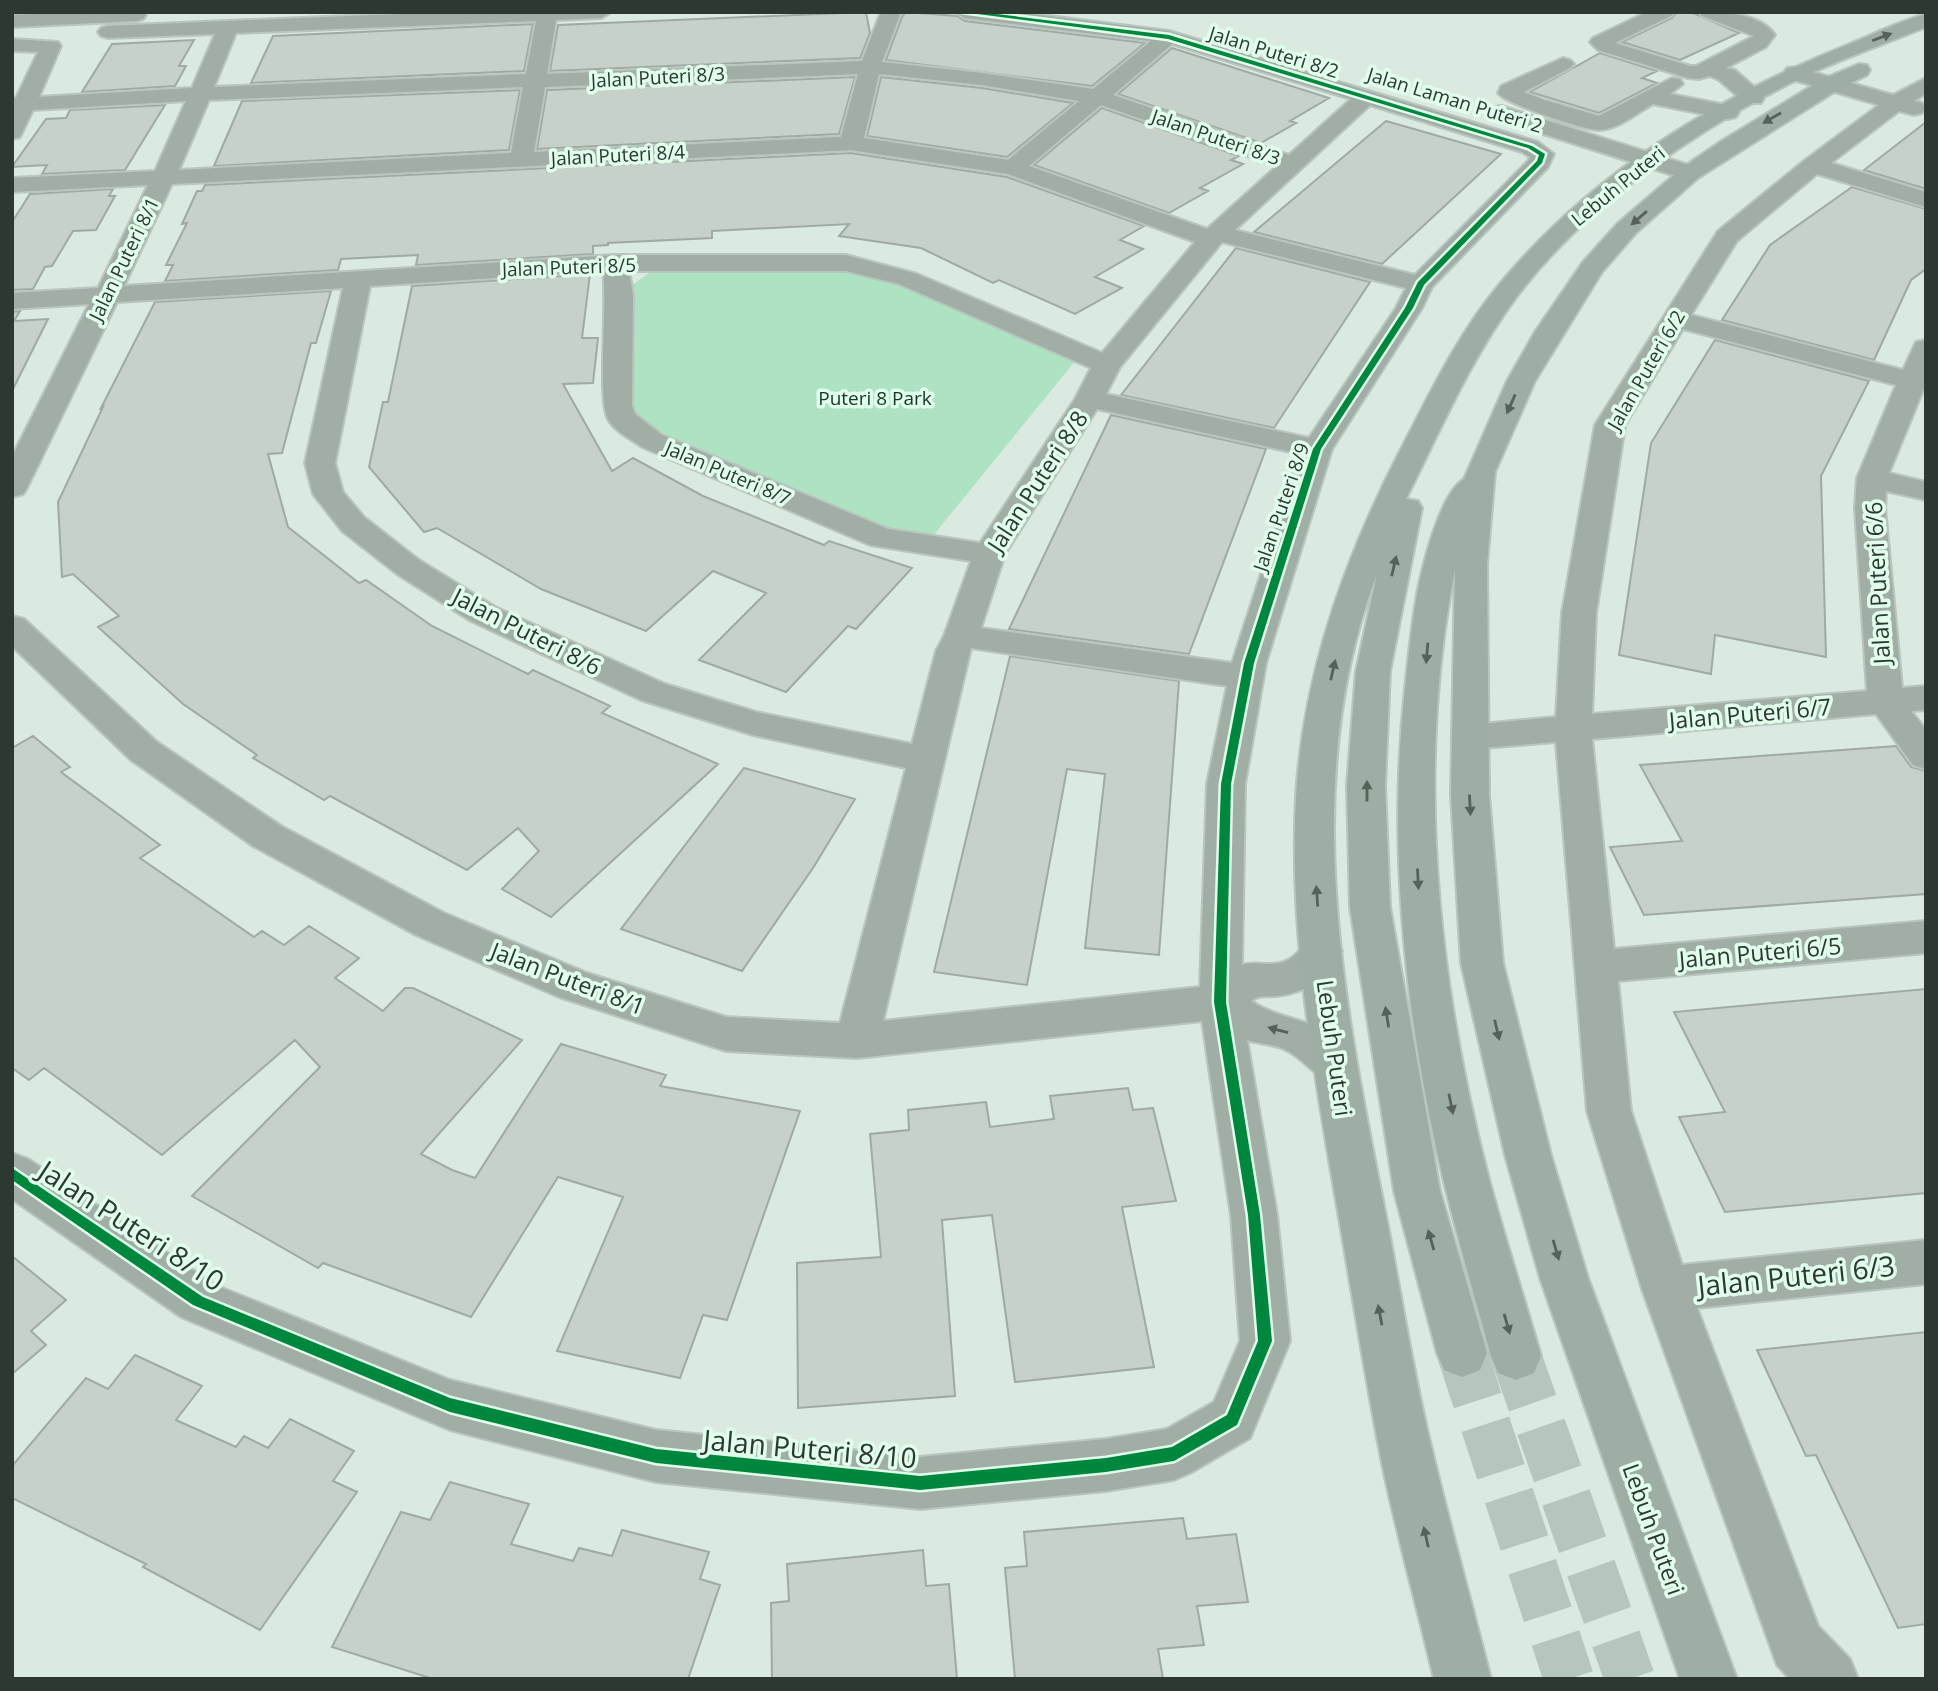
<svg xmlns="http://www.w3.org/2000/svg" width="1938" height="1691" viewBox="0 0 1938 1691" font-family="'Open Sans',sans-serif">
  <style>
    .green { fill: #ade2c3 }
    .building { fill: #c5d1c9; stroke: #9eaaa2; stroke-width: 2 }
    .lines { fill: none; stroke-linecap: round; stroke-linejoin: round }
    .major-tunnel { stroke: #b7c6bd; stroke-width: 50; stroke-dasharray: 50 25; stroke-linecap: butt }
    .minor-casing { stroke: #b9c5be; stroke-width: 4 }
    .major-casing { stroke: #b9c5be; stroke-width: 4 }
    .minor { fill: #a0aea5; fill-rule: evenodd }
    .major { fill: #9eaea4; fill-rule: evenodd }
    .cycleway-casing { stroke: #e1fdeb; stroke-width: 5 }
    .cycleway { fill: #00873e; fill-rule: evenodd }
    .oneway { fill: #556159 }
    .oneway2 { fill: #55615a }
    .labels { text-anchor: middle; dominant-baseline: central; stroke-width: 7; stroke-linejoin: round; paint-order: stroke }
    .far-street-label { font-size: 19px; fill: #2d3831; stroke: #e1fdeb }
    .far-park-label { font-size: 19px; fill: #113925; stroke: #e1fdeb }
    .street-label { font-size: 23px; fill: #2d3831; stroke: #e1fdeb }
    .near-street-label { font-size: 28px; fill: #2d3831; stroke: #e1fdeb }
  </style>
  <rect width="100%" height="100%" fill="#daeae0"/>
  <path class="green" d="M842 268 908 284 1076 360 932 537 898 535 638 424 626 399 631 286 655 269Z"/>
  <path class="building" d="M866 12 870 33 860 58 550 71 558 25Z
    M906 12 957 16 965 21 1145 43 1092 86 886 60 902 17Z
    M1691 12 1739 33 1680 60 1622 42 1672 18 1676 13Z
    M533 24 524 71 251 83 273 36Z
    M194 40 179 66H186L175 86 82 92 112 44Z
    M1172 48 1329 98 1290 121 1296 123 1261 143 1118 94Z
    M1600 53 1657 71 1642 78 1657 83 1599 113 1530 92Z
    M855 77 839 134 537 149 547 90Z
    M881 77 982 88 1073 103 1007 157 867 136Z
    M520 90 509 150 214 166 242 101Z
    M165 105 125 170 42 174 47 165 12 167 46 119 66 118 70 110Z
    M1102 108 1239 156 1231 160 1243 164 1200 188 1208 191 1169 213 1034 165Z
    M1386 121 1501 154 1382 264 1254 232Z
    M1926 122V189L1864 170Z
    M851 153 1007 177 1144 226 1120 240 1143 249 1095 277 1122 288 1075 314 999 280 993 283 921 248 839 236 849 224 712 231V238L608 243V245L593 246V254L416 265 418 255 341 259 338 270 165 281 173 265H166L187 223 182 224 197 191H202L205 185Z
    M1852 187 1926 209V269L1911 280 1874 360 1722 320 1770 245Z
    M113 189 109 196H115L96 230 73 231 52 266 45 267 33 289 12 290V222L30 194Z
    M1236 248 1370 282 1274 428 1121 395Z
    M590 274 582 338H598L593 383 563 384 612 471 633 458 703 496 824 545 829 541 912 568 856 629 848 626 786 692 699 660 766 593 713 571 646 631 541 589 437 528 424 532 369 467 383 402H388L412 286Z
    M331 291 316 343H311L282 453 268 454 288 527 359 583 366 580 432 626 528 674 533 670 610 706 602 713 718 764 551 917 502 889 539 851 518 828 467 870 330 796 324 800 253 758 257 755 183 704 98 627 119 616 73 574 62 577 58 502 103 407 101 408 155 302Z
    M20 311 14 321 48 319 12 391V312Z
    M1715 340 1869 381 1821 476 1826 657 1715 635 1711 674 1619 655 1651 443Z
    M1111 415 1266 449 1189 654 1009 629Z
    M1010 656 1179 681 1159 955 1085 948 1105 774 1067 769 1027 985 934 972Z
    M33 736 70 767 61 772 160 845 140 858 254 937 262 931 284 945 309 926 359 958 335 978 383 1011 405 988H413L522 1040 421 1154 452 1170 475 1178 561 1044 666 1075 660 1086 800 1111 727 1320 703 1315 680 1378 557 1351 623 1197 558 1177 471 1317 323 1263 318 1268 192 1196 320 1067 295 1040 162 1155 44 1068 29 1080 12 1068V748Z
    M1896 746 1911 767 1926 771V894L1644 915 1610 847 1682 841 1640 765Z
    M744 768 855 799 813 868 742 971 621 929Z
    M1926 989V1193L1725 1212 1679 1117 1725 1112 1674 1012Z
    M1128 1088 1133 1110 1153 1108 1176 1201 1122 1207 1154 1367 1015 1382 992 1215 942 1220 955 1396 798 1408 797 1263 881 1257 870 1134 909 1130 908 1110 986 1102 990 1127 1054 1119 1050 1096Z
    M12 1256 66 1300 31 1331 46 1345 12 1374Z
    M1926 1332V1624L1898 1628 1816 1455 1806 1456 1757 1350Z
    M135 1355 202 1386 176 1420 236 1447 244 1436 268 1448 290 1419 354 1451 333 1481 357 1492 260 1630 143 1567 146 1564 12 1498V1466L86 1378 108 1389Z
    M450 1482 529 1504 511 1544 573 1561 579 1548 612 1556 622 1530 709 1552 700 1579 720 1585 688 1679H433L332 1647 401 1512 430 1520Z
    M1183 1518 1187 1539 1236 1534 1248 1602 1197 1606 1204 1645 1158 1649 1163 1679H1015L1005 1568 1027 1566 1024 1532Z
    M923 1550 926 1586 949 1584 957 1679H772L771 1603 789 1601 787 1564Z"/>
  <g class="lines">
    <path class="major-tunnel" d="M1462 1353 1569 1679
      M1516 1356 1630 1679"/>
    <g class="minor-casing">
      <path id="minor" d="M68 12H144L146 15 143 19 136 21 12 27V15Z
        M446 12H611L601 18 556 20 547 74 862 61 881 12H901L882 62 982 73 1093 89 1151 41 965 18 955 12H1016L1169 31 1538 142 1554 154 1548 167 1432 287 1422 308 1332 449 1266 663 1245 784 1242 965C1254 961 1267 966 1280 963 1307 956 1301 928 1336 940L1342 951C1329 977 1306 993 1277 996 1267 997 1259 994 1251 1001 1286 1025 1332 1016 1356 1063L1349 1076C1315 1087 1312 1063 1286 1050 1274 1044 1260 1044 1247 1040L1277 1215 1290 1341 1250 1438 1192 1472 1174 1480 1106 1491 920 1509 656 1482 450 1430 181 1317 12 1199V1153L28 1159 215 1285 450 1380 656 1430 920 1457 1106 1439 1167 1429 1214 1402 1240 1341 1231 1215 1202 1021 857 1058 726 1051 559 997 416 935 253 846 131 760 12 646V616L24 619 157 742 281 826 444 913 587 973 726 1017 840 1023 906 768 753 735 641 700 471 621 397 574 342 531 313 494 305 463 343 288 117 302 27 488 23 494 12 497V457L89 304 12 309V293L98 288 148 185 12 192V178L155 171 186 101 33 110 20 137 12 139V98H16L38 52 12 51V39L58 42 61 46 39 97 192 88 215 34 108 38 101 36 98 32 101 28 108 26ZM536 21 526 74 214 87 236 33ZM1172 44 1351 99 1289 155 1113 95ZM858 74 841 137 534 152 545 87ZM879 74 982 85 1079 101 1008 160 864 138ZM523 87 511 153 179 170 209 100ZM1101 105 1277 166 1207 229 1029 166ZM1370 105 1522 152 1530 157 1529 160 1415 275 1235 230ZM851 150 1008 174 1195 242 1102 353 917 274 846 255H615L124 286 172 184ZM1222 242 1406 288 1396 308 1309 438 1106 394 1120 367ZM603 271C608 305 597 398 608 419 614 431 631 439 642 447L870 545 971 561 944 636 936 651 912 744 756 712 665 684 495 607 419 560 364 517 343 492 335 463 370 286ZM629 271H846L899 284 1091 368 1075 399 980 543 888 529 662 435 635 414 632 406 633 295ZM1097 409 1300 454 1232 663 981 628 1005 554ZM971 648 1227 686 1207 784 1200 987 883 1021Z
        M1647 12H1674L1671 16 1615 43 1690 66H1696L1754 36 1702 16 1699 12C1724 12 1760 13 1775 35L1766 47 1726 68 1735 70 1761 93 1764 98 1761 103H1745L1719 80 1710 76 1699 79 1688 78 1598 50 1590 42 1593 38Z
        M1563 58 1570 60 1574 64 1570 68 1524 92 1544 100 1599 116 1672 78 1680 79 1683 84 1670 94 1736 107 1739 112 1736 117 1728 119 1653 104C1637 113 1617 130 1599 130 1584 130 1506 104 1498 93L1501 86Z
        M1795 67 1893 95 1926 78V93L1914 101 1922 103 1925 108 1922 113 1914 115 1899 111 1831 163 1926 192V207L1817 174 1737 241 1691 315 1903 370 1916 342 1926 340V383L1889 473 1926 482V500L1886 491 1885 508 1902 688 1926 686V710L1911 711 1926 730V769L1913 765 1876 714 1592 739 1614 949 1926 921V953L1618 981 1631 1111 1682 1265 1926 1240V1284L1697 1308 1818 1626 1850 1659 1858 1679H1790L1777 1665 1642 1289 1587 1111 1556 742 1470 749 1457 746 1452 737 1457 728 1470 725 1556 717 1562 613 1595 425 1718 231 1805 160 1879 105 1787 78 1784 73 1787 68ZM1683 329 1896 385 1857 478 1855 508 1867 691 1592 714 1596 613 1625 425Z
        M1501 106 1698 168 1702 173 1698 178H1682L1493 118 1490 113 1493 108Z"/>
    </g>
    <g class="major-casing">
      <path id="major" d="M1926 14V27C1885 44 1843 58 1803 77 1699 127 1584 206 1515 299 1470 360 1440 431 1406 499L1418 501 1422 508 1390 671 1385 786 1390 907 1440 1191 1487 1353 1480 1370 1462 1377 1444 1370 1437 1353 1394 1191 1350 907 1347 786 1356 671 1377 574C1297 782 1345 1010 1387 1221 1402 1299 1414 1378 1433 1454 1451 1529 1472 1604 1491 1679H1434C1416 1602 1394 1526 1379 1448 1363 1364 1350 1280 1335 1195 1312 1062 1287 919 1297 783 1306 668 1345 558 1398 455 1428 397 1456 337 1498 286 1591 173 1718 96 1852 43 1876 33 1901 21 1926 14Z
        M1859 64 1867 65 1870 70 1867 75 1839 89 1698 178 1636 233 1602 272 1535 381 1495 472 1487 564 1489 795 1503 963 1551 1155 1588 1278 1737 1679H1680L1540 1278 1505 1155 1461 963 1451 795 1455 569C1415 772 1438 985 1490 1183 1506 1241 1524 1298 1541 1356L1534 1373 1516 1380 1498 1373 1491 1356C1475 1298 1458 1240 1444 1182 1406 1020 1387 854 1405 689 1409 653 1412 618 1419 584 1425 557 1441 493 1464 479L1507 381 1535 332 1583 262 1618 223 1682 168 1720 142 1823 79Z"/>
    </g>
    <use href="#minor" class="minor"/>
    <use href="#major" class="major"/>
    <g class="cycleway-casing">
      <path id="cycleway" d="M962 12H980L1169 35 1532 146 1545 154 1542 163 1424 285 1413 308 1321 449 1254 663 1231 784 1226 1002 1260 1215 1272 1341 1237 1425 1174 1461 1106 1472 920 1490 656 1463 450 1412 193 1305 12 1180V1168L203 1297 450 1398 656 1449 920 1476 1106 1458 1172 1447 1227 1415 1258 1341 1248 1215 1214 1002 1221 784 1244 663 1313 449 1405 308 1418 282 1537 161 1539 155 1528 148 1168 39Z"/>
    </g>
    <use href="#cycleway" class="cycleway"/>
  </g>
  <defs><path id="oneway-solid" d="M-6-.8H1V-3.2L6.5 0L1 3.2V.8H-6Z" transform="scale(1.75)"/></defs>
  <g class="oneway">
    <use href="#oneway-solid" transform="translate(1882 37) rotate(-21)"/>
    <use href="#oneway-solid" transform="translate(1772 118) rotate(150)"/>
    <use href="#oneway-solid" transform="translate(1639 218) rotate(139)"/>
    <use href="#oneway-solid" transform="translate(1511 404) rotate(114)"/>
    <use href="#oneway-solid" transform="translate(1394 566) rotate(-77)"/>
    <use href="#oneway-solid" transform="translate(1427 653) rotate(95)"/>
    <use href="#oneway-solid" transform="translate(1333 670) rotate(-77)"/>
    <use href="#oneway-solid" transform="translate(1367 791) rotate(-90)"/>
    <use href="#oneway-solid" transform="translate(1470 805) rotate(87)"/>
    <use href="#oneway-solid" transform="translate(1418 879) rotate(87)"/>
    <use href="#oneway-solid" transform="translate(1317 896) rotate(-94)"/>
    <use href="#oneway-solid" transform="translate(1387 1017) rotate(-99)"/>
    <use href="#oneway-solid" transform="translate(1497 1030) rotate(77)"/>
    <use href="#oneway-solid" transform="translate(1451 1104) rotate(78)"/>
    <use href="#oneway-solid" transform="translate(1431 1240) rotate(-106)"/>
    <use href="#oneway-solid" transform="translate(1556 1250) rotate(74)"/>
    <use href="#oneway-solid" transform="translate(1380 1315) rotate(-101)"/>
    <use href="#oneway-solid" transform="translate(1507 1324) rotate(74)"/>
    <use href="#oneway-solid" transform="translate(1426 1537) rotate(-103)"/>
  </g>
  <use class="oneway2" href="#oneway-solid" transform="translate(1278 1030) rotate(-165)"/>
  <g class="labels">
    <g class="far-street-label">
      <text transform="translate(1274 52) rotate(17)">Jalan Puteri 8/2</text>
      <text transform="translate(658 77) rotate(-3)">Jalan Puteri 8/3</text>
      <text transform="translate(1455 100) rotate(17)">Jalan Laman Puteri 2</text>
      <text transform="translate(1216 137) rotate(19)">Jalan Puteri 8/3</text>
      <text transform="translate(618 155) rotate(-3)">Jalan Puteri 8/4</text>
      <text transform="translate(1618 186) rotate(-39)">Lebuh Puteri</text>
      <text transform="translate(124 259) rotate(-64)">Jalan Puteri 8/1</text>
      <text transform="translate(569 267) rotate(-2)">Jalan Puteri 8/5</text>
      <text transform="translate(1646 370) rotate(-60)">Jalan Puteri 6/2</text>
      <text transform="translate(728 473) rotate(23)">Jalan Puteri 8/7</text>
      <text transform="translate(1281 507) rotate(-71)">Jalan Puteri 8/9</text>
    </g>
    <g class="far-park-label">
      <text x="875" y="398">Puteri 8 Park</text>
    </g>
    <g class="street-label">
      <text transform="translate(1037 481) rotate(-57)">Jalan Puteri 8/8</text>
      <text transform="translate(1877 583) rotate(-93)">Jalan Puteri 6/6</text>
      <text transform="translate(527 631) rotate(27)">Jalan Puteri 8/6</text>
      <text transform="translate(1750 713) rotate(-5)">Jalan Puteri 6/7</text>
      <text transform="translate(1760 952) rotate(-5)">Jalan Puteri 6/5</text>
      <text transform="translate(568 978) rotate(21)">Jalan Puteri 8/1</text>
      <text transform="translate(1335 1048) rotate(82)">Lebuh Puteri</text>
      <text transform="translate(1654 1529) rotate(70)">Lebuh Puteri</text>
    </g>
    <g class="near-street-label">
      <text transform="translate(132 1225) rotate(33)">Jalan Puteri 8/10</text>
      <text transform="translate(1796 1275) rotate(-6)">Jalan Puteri 6/3</text>
      <text transform="translate(810 1448) rotate(5)">Jalan Puteri 8/10</text>
    </g>
  </g>
  <rect width="1938" height="1691" fill="none" stroke="#2d3831" stroke-width="28"/>
</svg>
